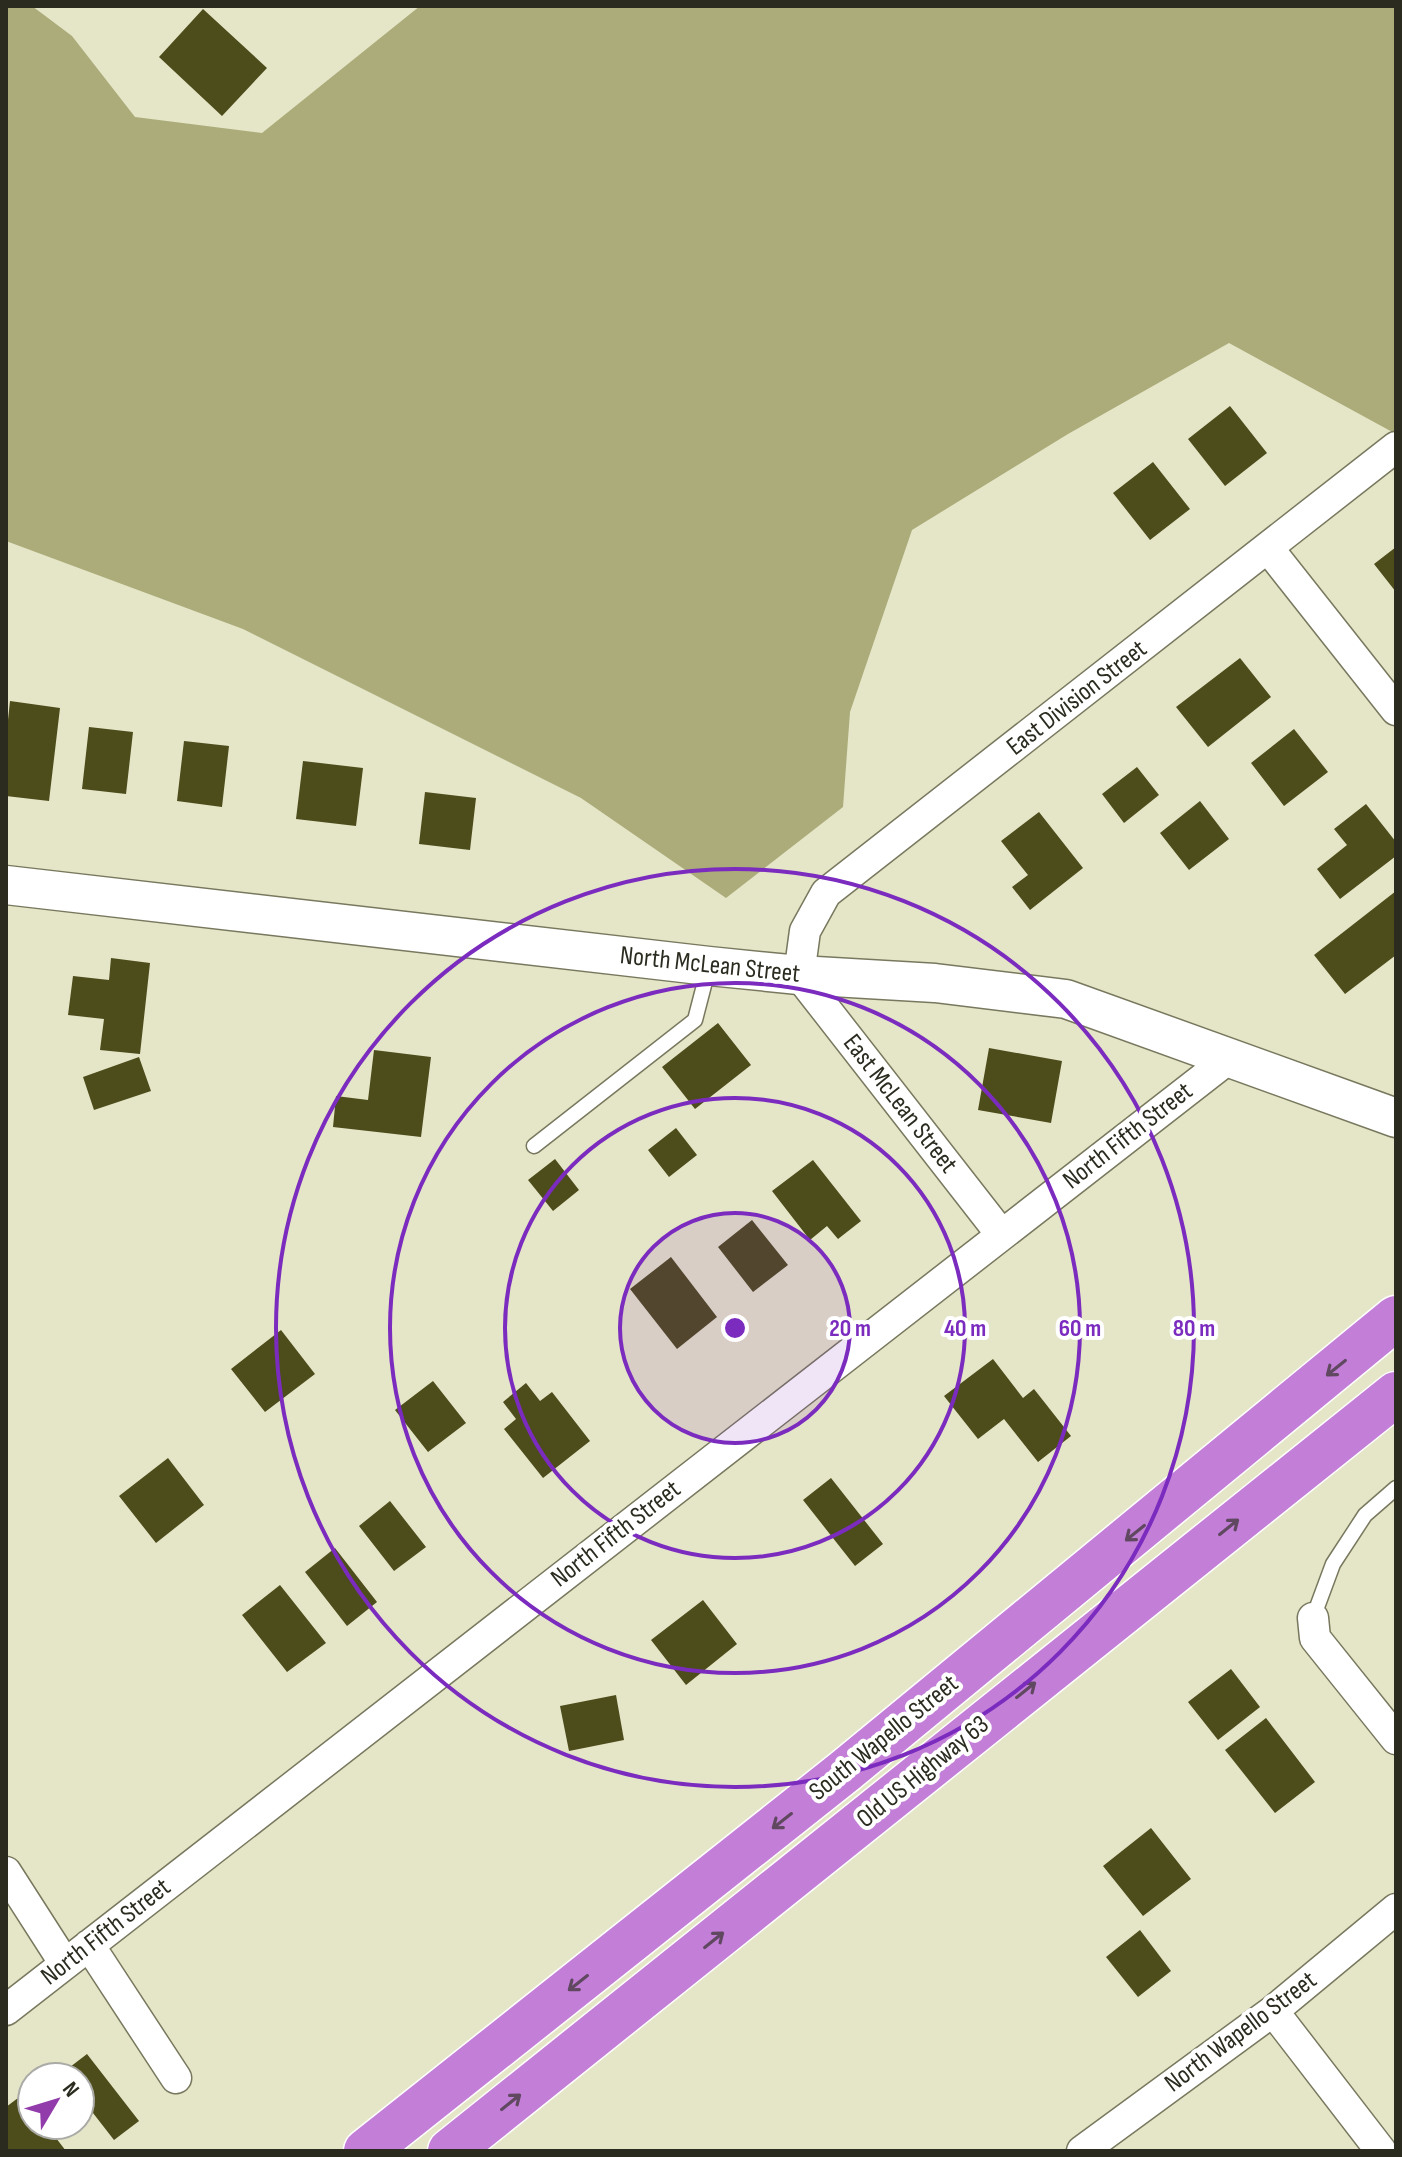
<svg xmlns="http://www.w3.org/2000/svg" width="1402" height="2157" viewBox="0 0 1402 2157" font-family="'Sofia Sans Condensed',sans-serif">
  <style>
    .forest { fill: #abac79 }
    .building { fill: #4d4c1b }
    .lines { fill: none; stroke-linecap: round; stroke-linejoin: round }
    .service-casing { stroke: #78785e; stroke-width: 17 }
    .minor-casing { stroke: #78785e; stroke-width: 33 }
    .tertiary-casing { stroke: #78785e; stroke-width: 41 }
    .trunk-casing { stroke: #fff; stroke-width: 47 }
    .service { stroke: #fff; stroke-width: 14 }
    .minor { stroke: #fff; stroke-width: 30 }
    .tertiary { stroke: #fff; stroke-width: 38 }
    .trunk { stroke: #c37fd8; stroke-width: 44 }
    .oneway { stroke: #604860 }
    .ring { fill: none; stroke: #7b2cbf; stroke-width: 4 }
    .labels { text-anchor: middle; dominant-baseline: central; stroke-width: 8; stroke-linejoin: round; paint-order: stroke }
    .street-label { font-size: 26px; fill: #2b2b20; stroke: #fff }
    .centre { fill: #7b2cbf; stroke: #fff; stroke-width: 4 }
    .ring-label { font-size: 24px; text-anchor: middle; font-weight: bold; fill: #7b2cbf; stroke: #fff; stroke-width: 8; stroke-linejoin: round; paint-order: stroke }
  </style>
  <rect width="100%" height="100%" fill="#e5e5c8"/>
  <path class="forest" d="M6 6H32L72 36 135 117 262 133 420 6H1396V434L1229 343 1068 434 912 530 850 712 843 807 726 898 581 798 243 629 6 541Z"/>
  <path class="building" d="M203 9 267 68 222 116 159 57Z
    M1230 406 1267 453 1225 486 1188 439Z
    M1153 462 1190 509 1150 540 1113 493Z
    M1396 547V592L1374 564Z
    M1240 658 1271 697 1208 747 1176 707Z
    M10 701 60 708 49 801 6 796V739Z
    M89 727 133 732 126 794 82 789Z
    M1294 729 1328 772 1284 806 1251 763Z
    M184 741 229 746 222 807 177 801Z
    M303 761 363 768 356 826 296 819Z
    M1137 767 1159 795 1124 823 1102 794Z
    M425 792 476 798 470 850 419 844Z
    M1200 801 1229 839 1189 870 1160 833Z
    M1366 804 1396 842V856L1340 899 1317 869 1347 845 1334 829Z
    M1039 812 1083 868 1030 910 1012 887 1028 875 1001 841Z
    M1396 891V955L1345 994 1314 955Z
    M111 958 150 963 140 1054 100 1050 104 1019 68 1015 73 976 109 980Z
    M718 1023 751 1065 695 1109 662 1067Z
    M989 1048 1062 1061 1051 1123 978 1110Z
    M374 1050 431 1057 421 1137 333 1127 336 1096 368 1100Z
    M139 1057 151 1091 94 1110 83 1077Z
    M676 1128 697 1155 669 1177 648 1150Z
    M555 1159 579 1190 553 1211 528 1180Z
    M813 1160 861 1221 838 1239 827 1226 810 1240 772 1191Z
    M752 1220 788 1265 753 1292 718 1247Z
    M671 1257 717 1317 677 1349 630 1289Z
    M281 1330 315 1374 265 1412 231 1369Z
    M993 1359 1023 1398 1034 1389 1071 1436 1038 1462 1004 1419 978 1439 944 1396Z
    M433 1381 466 1423 428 1452 395 1410Z
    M526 1383 540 1401 552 1392 590 1441 543 1478 504 1429 516 1419 503 1402Z
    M168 1458 204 1505 156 1543 119 1496Z
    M831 1478 883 1544 855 1566 803 1500Z
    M390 1501 426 1547 394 1571 359 1526Z
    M335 1548 377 1602 347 1626 305 1572Z
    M280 1585 326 1643 287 1672 242 1615Z
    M703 1600 737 1644 686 1685 651 1640Z
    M1231 1669 1260 1707 1218 1740 1188 1702Z
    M616 1695 624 1740 569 1751 560 1706Z
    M1266 1718 1315 1782 1275 1813 1225 1750Z
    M1151 1828 1191 1879 1143 1916 1103 1866Z
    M1140 1930 1171 1971 1138 1997 1106 1957Z
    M87 2054 139 2121 114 2140 93 2113 80 2123V2077H57Z
    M22 2095 32 2107V2125H46L66 2151H6V2107Z"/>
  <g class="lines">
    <g class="service-casing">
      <path id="service" d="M534 1146 695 1020 709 966
        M1313 1618 1333 1564 1365 1515 1396 1488"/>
    </g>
    <g class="minor-casing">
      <path id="minor" d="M1268 548 1396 710
        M1001 1234 799 975 805 931 826 893 1396 447
        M1313 1618 1315 1638 1396 1739
        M6 1872 65 1964
        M89 1945 176 2078
        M6 2010 1228 1059
        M1273 2011 1381 2151
        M1082 2151 1273 2011 1396 1909"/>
    </g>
    <g class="tertiary-casing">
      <path id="tertiary" d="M6 885 709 966 799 975 935 983 1066 999 1396 1118"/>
    </g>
    <g class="trunk-casing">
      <path id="trunk" d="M366 2151 845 1771 1396 1318
        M450 2151 1396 1394"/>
    </g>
    <use href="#service" class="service"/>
    <use href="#minor" class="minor"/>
    <use href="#tertiary" class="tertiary"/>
    <use href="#trunk" class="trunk"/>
  </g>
  <defs><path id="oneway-shaft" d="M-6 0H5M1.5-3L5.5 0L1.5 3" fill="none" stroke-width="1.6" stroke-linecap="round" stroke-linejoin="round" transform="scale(2)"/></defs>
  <g class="oneway">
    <use href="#oneway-shaft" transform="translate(1336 1368) rotate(141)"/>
    <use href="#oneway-shaft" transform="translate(1229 1527) rotate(-39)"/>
    <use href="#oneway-shaft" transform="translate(1135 1533) rotate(141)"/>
    <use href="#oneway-shaft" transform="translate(1026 1690) rotate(-39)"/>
    <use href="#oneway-shaft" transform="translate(782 1821) rotate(142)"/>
    <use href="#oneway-shaft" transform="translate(714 1940) rotate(-39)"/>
    <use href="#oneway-shaft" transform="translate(578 1983) rotate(142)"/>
    <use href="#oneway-shaft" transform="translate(511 2102) rotate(-39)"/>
  </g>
  <circle cx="735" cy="1328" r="115" fill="#7b2cbf" fill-opacity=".12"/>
  <g class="ring">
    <circle cx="735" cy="1328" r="115"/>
    <circle cx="735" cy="1328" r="230"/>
    <circle cx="735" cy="1328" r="345"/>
    <circle cx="735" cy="1328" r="459"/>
  </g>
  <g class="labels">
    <g class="street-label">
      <text transform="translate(1077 698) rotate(-38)">East Division Street</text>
      <text transform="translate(710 965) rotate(6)">North McLean Street</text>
      <text transform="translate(900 1104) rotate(52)">East McLean Street</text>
      <text transform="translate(1128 1136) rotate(-38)">North Fifth Street</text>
      <text transform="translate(616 1534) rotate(-38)">North Fifth Street</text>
      <text transform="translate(884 1738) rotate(-39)">South Wapello Street</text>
      <text transform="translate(923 1772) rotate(-39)">Old US Highway 63</text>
      <text transform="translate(106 1932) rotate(-38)">North Fifth Street</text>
      <text transform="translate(1241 2032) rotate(-37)">North Wapello Street</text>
    </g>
  </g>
  <circle cx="735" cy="1328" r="12" class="centre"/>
  <g class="ring-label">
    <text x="850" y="1336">20 m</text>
    <text x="965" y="1336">40 m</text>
    <text x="1080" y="1336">60 m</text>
    <text x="1194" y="1336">80 m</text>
  </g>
  <rect width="1402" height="2157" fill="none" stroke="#2b2b20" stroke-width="16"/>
  <g transform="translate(56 2101) rotate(52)"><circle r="38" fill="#ffffff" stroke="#aaaaa6" stroke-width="2"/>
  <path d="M0-6L14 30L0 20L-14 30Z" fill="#913caa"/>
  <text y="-12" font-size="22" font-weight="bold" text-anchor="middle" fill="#2b2b20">N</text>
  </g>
</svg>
